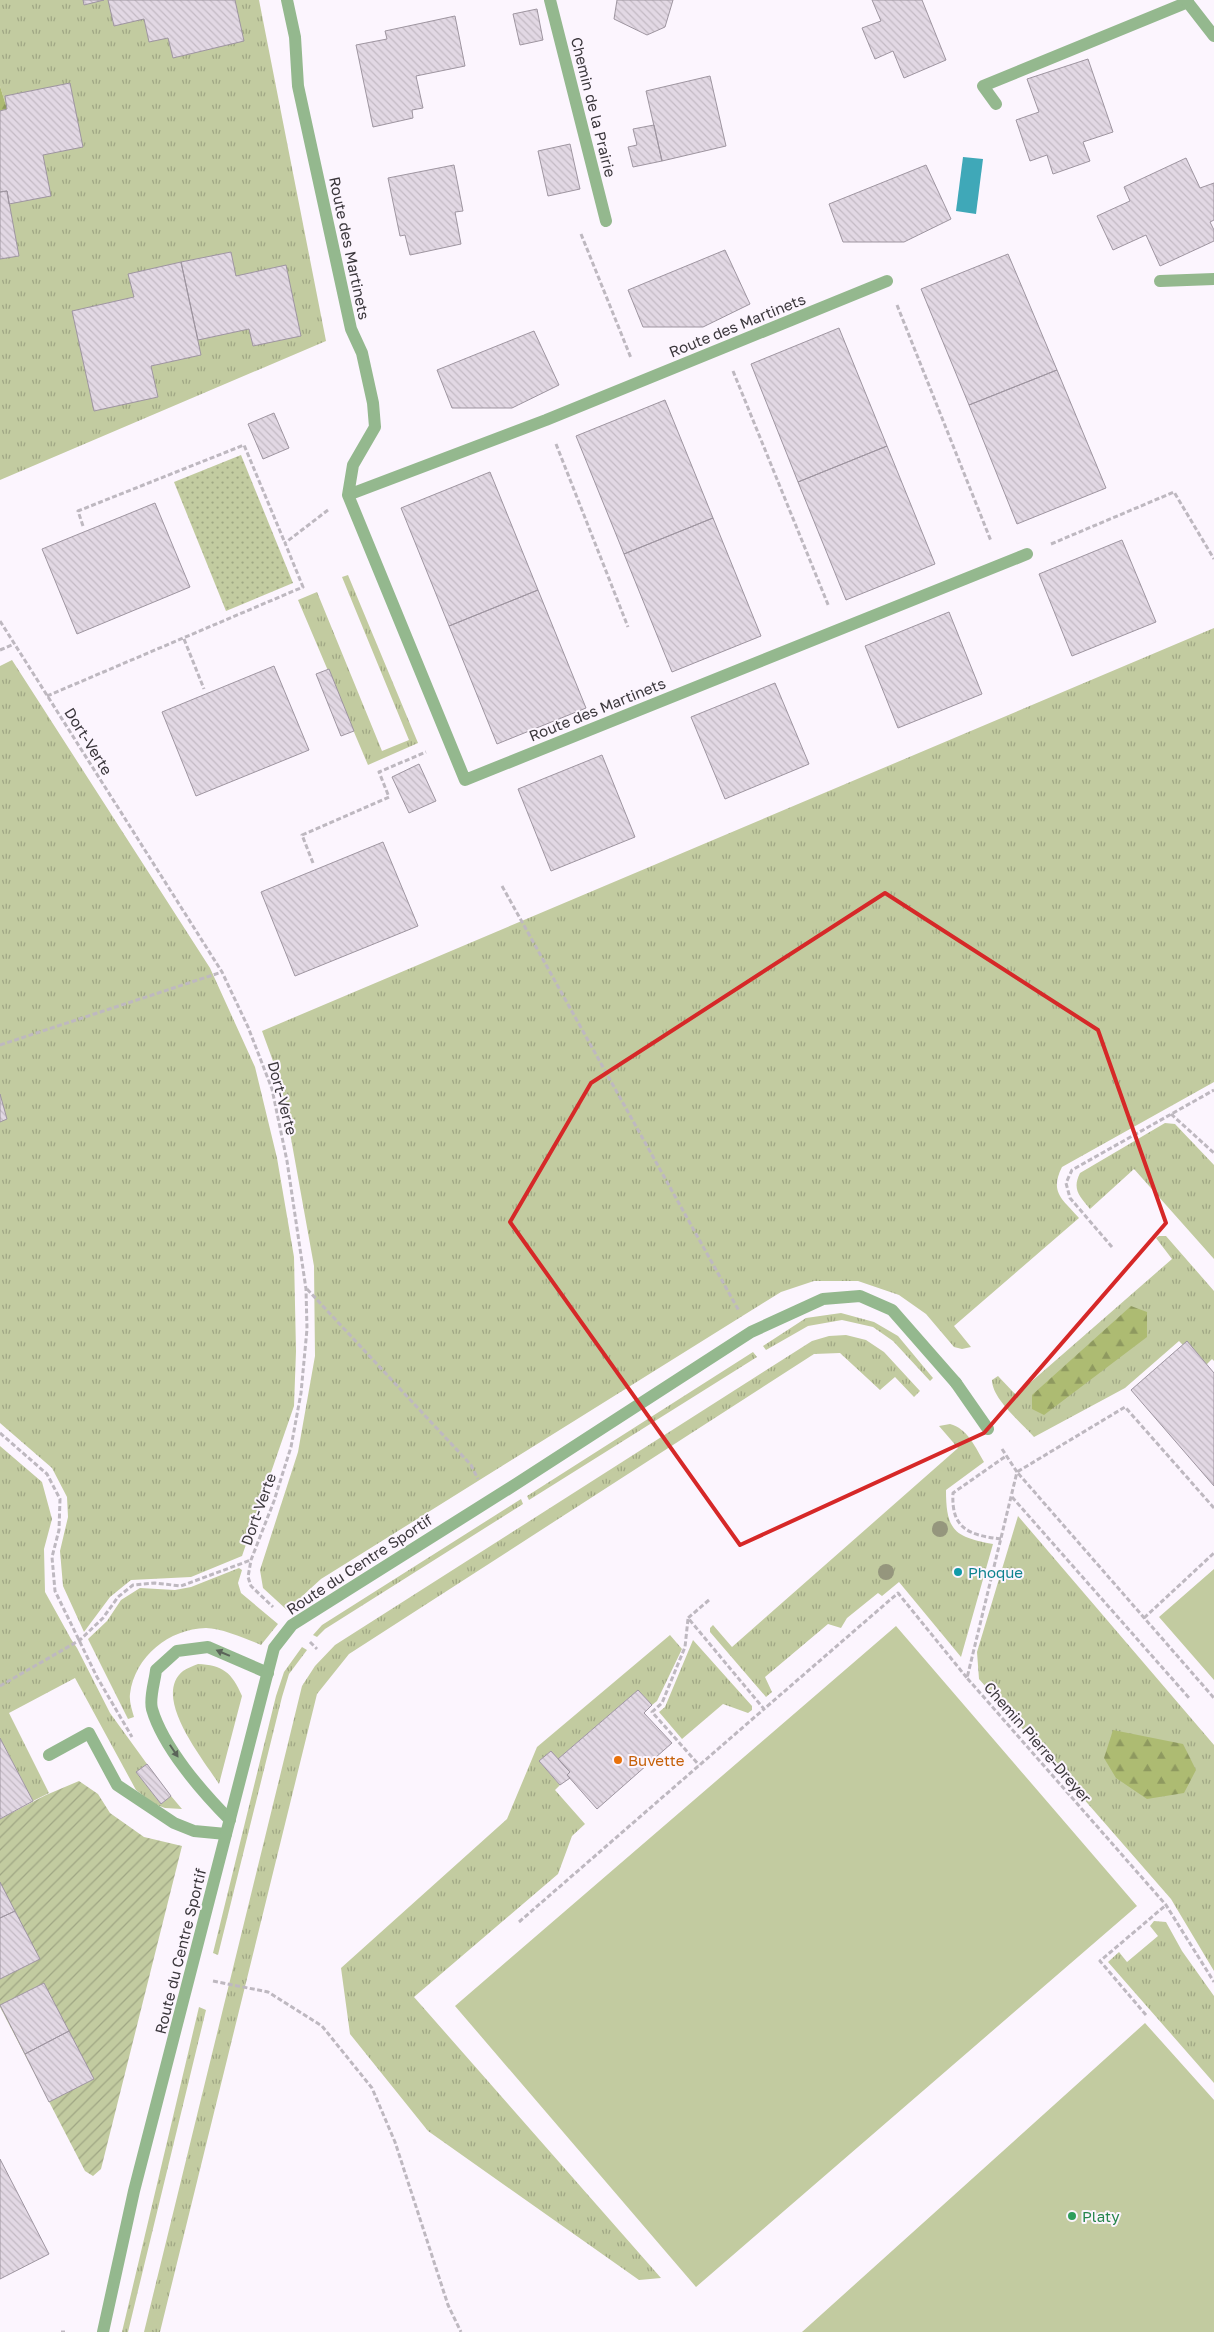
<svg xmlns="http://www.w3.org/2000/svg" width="1214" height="2332" viewBox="0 0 1214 2332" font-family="'Golos Text',sans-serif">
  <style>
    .grass { fill: url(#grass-tufts) }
    .forest { fill: url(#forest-firs) }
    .park { fill: url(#park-dots) }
    .garden { fill: url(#garden-furrows) }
    .pitch { fill: #c2cba0 }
    .water { fill: #3fa8b8 }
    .building { fill: url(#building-back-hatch); stroke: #9e95a0 }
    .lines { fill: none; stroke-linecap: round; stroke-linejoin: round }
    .path { stroke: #beb8c0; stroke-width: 3; stroke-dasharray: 5 2.5; stroke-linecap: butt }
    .service { stroke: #94b88e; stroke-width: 12 }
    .minor { stroke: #94b88e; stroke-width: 12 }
    .tree { fill: #95967d }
    .oneway { fill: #5a6459 }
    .marked { fill: none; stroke: #d62828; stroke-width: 4; stroke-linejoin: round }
    .culture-dot { fill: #0f9aa8; stroke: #fcf5fe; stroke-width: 2 }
    .food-dot { fill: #e8710a; stroke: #fcf5fe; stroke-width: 2 }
    .leisure-dot { fill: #2e9e5b; stroke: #fcf5fe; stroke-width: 2 }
    .labels { text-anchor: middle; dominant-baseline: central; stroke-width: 4; stroke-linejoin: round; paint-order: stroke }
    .street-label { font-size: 15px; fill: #3b373c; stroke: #fcf5fe }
    .culture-label { font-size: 15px; fill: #0d838f; stroke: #fcf5fe; text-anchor: start }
    .food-label { font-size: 15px; fill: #c56008; stroke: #fcf5fe; text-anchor: start }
    .leisure-label { font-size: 15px; fill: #27864d; stroke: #fcf5fe; text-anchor: start }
  </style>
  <defs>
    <pattern id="grass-tufts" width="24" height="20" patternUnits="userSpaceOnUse" patternTransform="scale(1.25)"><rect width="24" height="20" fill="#c2cba0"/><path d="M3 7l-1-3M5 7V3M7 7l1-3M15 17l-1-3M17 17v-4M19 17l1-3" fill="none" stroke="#9fa684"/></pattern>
    <pattern id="forest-firs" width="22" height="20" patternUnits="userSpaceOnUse" patternTransform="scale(1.25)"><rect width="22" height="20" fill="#adbb72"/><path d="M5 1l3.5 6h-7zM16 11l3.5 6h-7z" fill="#8e995f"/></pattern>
    <pattern id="park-dots" width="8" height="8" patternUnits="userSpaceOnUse" patternTransform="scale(1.25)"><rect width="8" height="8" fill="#c2cba0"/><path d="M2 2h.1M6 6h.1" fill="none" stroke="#9fa684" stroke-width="1.8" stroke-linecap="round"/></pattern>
    <pattern id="garden-furrows" width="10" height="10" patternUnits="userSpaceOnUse" patternTransform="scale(1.25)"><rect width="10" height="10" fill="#c2cba0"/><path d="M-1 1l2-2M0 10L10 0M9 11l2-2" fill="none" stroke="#9fa684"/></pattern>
    <pattern id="building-back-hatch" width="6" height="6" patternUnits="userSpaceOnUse" patternTransform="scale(1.25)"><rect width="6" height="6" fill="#e2d8e4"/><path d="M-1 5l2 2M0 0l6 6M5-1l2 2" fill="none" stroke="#c3bac4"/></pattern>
  </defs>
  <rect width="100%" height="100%" fill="#fcf5fe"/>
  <path class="grass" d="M0 0H259L326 341 0 480V111L7 109 0 86Z
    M348 575 418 743 368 765 298 600 317 592 382 751 409 740 342 577Z
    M1214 628V1082L1062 1167C1049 1193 1063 1199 1079 1218L954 1326 971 1347 962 1349 954 1347 926 1314 899 1295 858 1281H814L781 1292 321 1579 287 1610 263 1588 260 1570 298 1452 315 1356 314 1266 281 1083 262 1031Z
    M12 660 210 968 255 1067 277 1158 294 1257 296 1351 294 1406 242 1556 191 1577 131 1580 110 1597 84 1632 63 1586 60 1551 68 1517 67 1497 52 1468 0 1423V666Z
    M1165 1123 1175 1124 1214 1165V1259L1134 1169 1090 1209C1079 1196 1072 1189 1080 1173Z
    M1159 1236H1166L1214 1291V1361L1212 1359 1204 1367 1179 1341 1125 1388 1034 1437C1022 1423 992 1399 992 1380L998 1376 1016 1395 1172 1259 1156 1238Z
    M841 1313 874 1322 898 1336 933 1378 930 1381 893 1341 873 1327 842 1320 808 1326 766 1350 763 1346 806 1318Z
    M846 1335 866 1340 884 1352 920 1391 914 1397 895 1377 880 1390 840 1353 814 1354 349 1654 317 1694 160 2332H144L302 1686 315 1666 335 1645 812 1341 829 1336Z
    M753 1352 757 1357 529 1500 527 1496Z
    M950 1424C967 1428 976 1448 984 1462L946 1490C946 1530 954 1537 993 1544L961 1657 899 1582 882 1596 878 1593 847 1618 841 1628 828 1624 765 1677 772 1692 766 1697 710 1632V1628L713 1625 732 1647 958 1448 939 1426Z
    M0 1446 42 1482 52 1519 44 1549 45 1592 71 1639 77 1648 110 1713 147 1764 136 1772 161 1804 171 1796 182 1809 165 1808 154 1804 136 1790 75 1678 9 1713 49 1793 33 1801 0 1738Z
    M521 1499 523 1504 325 1629 317 1637 313 1635 322 1625Z
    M1018 1516 1214 1745V1971L1171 1899 979 1679 977 1652Z
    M239 1568 242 1570 238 1583 241 1593 278 1624 261 1645C247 1639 221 1628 206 1628 169 1629 135 1656 130 1694 129 1701 132 1710 134 1717L128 1719 88 1639 107 1621 121 1600 140 1588 175 1590 191 1587Z
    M670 1635 682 1649 657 1701 652 1705 638 1690 558 1759 551 1751 539 1761 560 1785 555 1790 585 1824 572 1836 558 1874 414 1997 661 2278 639 2280 428 2131 350 2034 341 1968 507 1819 537 1747Z
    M693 1640 752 1706V1710L748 1713 723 1704 682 1739 659 1712 665 1707Z
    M302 1647 307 1650 289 1674 282 1697 218 1955 213 1953 276 1696 284 1672Z
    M198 1664C222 1665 232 1672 242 1696L219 1784C204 1760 151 1697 183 1671 187 1668 193 1666 198 1664Z
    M1154 1921 1166 1922 1182 1951 1214 1996V2083L1108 1962 1119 1952 1127 1962 1158 1936 1150 1926Z
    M199 2007 206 2010 128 2332H122Z"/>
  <path class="forest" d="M0 86 7 109 0 111Z
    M1131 1306 1147 1312V1337L1044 1415 1032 1409V1395Z
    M1113 1730 1183 1744 1196 1770 1184 1793 1147 1799 1116 1778 1104 1758Z"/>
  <path class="park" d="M241 455 293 583 226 611 174 482Z"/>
  <path class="garden" d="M79 1781 98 1794 110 1813 144 1837 182 1846 101 2169 93 2176 85 2171 0 2007V1819L46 1795Z"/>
  <path class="pitch" d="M1214 1569V1680L1159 1617Z
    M896 1626 1137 1906 696 2287 455 2006Z
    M1145 2023 1214 2100V2332H802Z"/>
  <path class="water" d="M963 157 983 159 976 214 956 211Z"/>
  <path class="building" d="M83 0H104L84 5Z
    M108 0H235L244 41 173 58 168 38 149 42 144 19 114 26Z
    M617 0H673L665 27 647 35 614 19Z
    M872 0H922L946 60 904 78 893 51 875 59 862 28 881 21Z
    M537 9 543 40 520 45 513 14Z
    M455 16 465 66 416 76 423 108 412 110 413 118 373 127 356 45 387 39 385 31Z
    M1088 59 1113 132 1083 142 1090 161 1053 174 1047 155 1030 161 1016 120 1039 112 1027 79Z
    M710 76 726 146 662 161 646 91Z
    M70 83 83 147 43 155 51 196 9 204 7 191 0 192V111L7 109 5 96Z
    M654 125 662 161 633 167 628 147 637 145 633 129Z
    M570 144 580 189 548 196 538 151Z
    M1186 158 1200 188 1214 183V220L1210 222 1214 230V241L1160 266 1146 235 1113 250 1097 216 1130 201 1124 187Z
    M454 165 463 211 455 212 461 244 410 255 405 235 400 236 388 178Z
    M926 165 951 219 904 242H843L829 204Z
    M7 191 19 256 0 259V192Z
    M725 250 750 304 703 327H643L628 290Z
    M231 252 236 276 286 265 301 336 253 346 249 329 198 340 181 262Z
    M1008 254 1057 370 969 405 921 289Z
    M181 262 201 355 151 366 158 397 94 411 72 311 134 297 128 274Z
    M839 328 887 446 798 482 751 364Z
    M534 331 559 385 512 408H452L437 370Z
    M1057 370 1106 488 1017 524 969 405Z
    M665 400 713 518 624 554 576 436Z
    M274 413 289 448 263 459 248 424Z
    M887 446 935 564 846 600 798 482Z
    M490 472 538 590 449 626 401 508Z
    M155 503 190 587 77 634 42 549Z
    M713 518 761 636 672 672 624 554Z
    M1122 540 1156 622 1072 656 1039 574Z
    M538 590 586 708 497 744 449 626Z
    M949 612 982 694 898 728 865 646Z
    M274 666 309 750 196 796 162 712Z
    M329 669 354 731 341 736 316 674Z
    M775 683 809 764 725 799 691 717Z
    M602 755 635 837 551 871 518 789Z
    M419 764 436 801 409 813 392 777Z
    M383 842 418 926 295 976 261 892Z
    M0 1094 7 1119 0 1122Z
    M1187 1341 1214 1373V1486L1131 1390Z
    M638 1690 652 1705 644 1713 672 1743 597 1809 567 1775 570 1772 558 1759Z
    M0 1738 33 1801 0 1819Z
    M551 1751 570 1772 567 1775 570 1778 560 1785 539 1761Z
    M147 1764 171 1796 161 1804 136 1772Z
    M0 1882 15 1911 0 1918Z
    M15 1911 40 1959 0 1979V1918Z
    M44 1983 69 2031 25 2054 0 2005Z
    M69 2031 94 2079 49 2102 25 2054Z
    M0 2159 49 2254 0 2279Z"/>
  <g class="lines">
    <path class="path" d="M581 234 631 358
      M897 305 991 541
      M733 371 829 607
      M556 444 628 627
      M83 526 78 511 244 445 285 543
      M1051 544 1174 492 1214 559
      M0 621 222 972 248 1027 272 1089 287 1161 306 1289 307 1329 301 1393 291 1447 274 1501 251 1560 248 1577 251 1586 273 1607
      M184 639 204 689
      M0 650 14 644
      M47 696 303 587 285 543 328 510
      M313 863 302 835 389 797 379 772 426 752
      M502 886 739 1311
      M0 1045 222 972
      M1171 1114 1214 1153
      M1112 1247 1070 1198 1066 1183 1072 1170 1214 1090
      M307 1289 471 1465 478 1479
      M0 1433 47 1474 60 1499 59 1530 52 1557 55 1591 97 1677 132 1737
      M1002 1449 1017 1472 967 1678 1166 1905 1214 1982
      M1012 1497 1190 1699
      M1214 1508 1125 1407 1017 1472 1214 1698
      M1001 1539C969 1535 951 1529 953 1493L1006 1456
      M709 1600 688 1618 764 1709 898 1593 967 1678
      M1144 1618 1214 1553
      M688 1619 685 1647 662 1703 652 1712 699 1765
      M310 1642 317 1649
      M0 1686 80 1640 103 1618 118 1597 133 1585 155 1583 181 1586 251 1560
      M519 1922 764 1709
      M213 1981 268 1992 322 2026 372 2088 395 2142 448 2305 461 2332
      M1146 2015 1100 1961 1166 1905
      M61 2332H65"/>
    <path class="service" d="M996 104 983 86 1188 2
      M1160 281 1214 279
      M956 1383 988 1429
      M49 1755 89 1733 117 1785 174 1823 194 1831 226 1834
      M230 1820C202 1792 163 1747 152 1709 149 1698 155 1681 156 1670L177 1651 208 1647 268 1673"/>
    <path class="minor" d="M287 0 295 37 298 86 351 329 362 353 373 403 375 427 353 465 348 495 465 780 1027 554
      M550 0 606 221
      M1186 0 1214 36
      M348 495 546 420 887 281
      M103 2332 134 2191 274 1648 292 1625 516 1484 751 1332 823 1299 860 1296 892 1310 956 1383"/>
  </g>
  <g class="tree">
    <circle cx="940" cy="1529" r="8"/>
    <circle cx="886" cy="1572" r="8"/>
  </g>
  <defs><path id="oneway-solid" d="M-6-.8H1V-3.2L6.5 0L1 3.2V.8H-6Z" transform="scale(1.25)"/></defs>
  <g class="oneway">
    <use href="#oneway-solid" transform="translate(223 1653) rotate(-157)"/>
    <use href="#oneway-solid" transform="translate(174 1751) rotate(56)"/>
  </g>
  <path class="marked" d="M885 893 1098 1030 1166 1223 984 1433 740 1545 510 1222 591 1083Z"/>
  <circle class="culture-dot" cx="958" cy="1572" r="5"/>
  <circle class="food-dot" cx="618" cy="1760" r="5"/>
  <circle class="leisure-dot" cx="1072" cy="2216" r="5"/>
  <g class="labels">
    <g class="street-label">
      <text transform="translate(594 107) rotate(76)">Chemin de la Prairie</text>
      <text transform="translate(350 248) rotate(78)">Route des Martinets</text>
      <text transform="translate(737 325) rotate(-22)">Route des Martinets</text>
      <text transform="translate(597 709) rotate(-22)">Route des Martinets</text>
      <text transform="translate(89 741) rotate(58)">Dort-Verte</text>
      <text transform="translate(283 1098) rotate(75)">Dort-Verte</text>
      <text transform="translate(258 1509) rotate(-70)">Dort-Verte</text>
      <text transform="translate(359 1564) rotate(-33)">Route du Centre Sportif</text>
      <text transform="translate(1038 1742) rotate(49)">Chemin Pierre-Dreyer</text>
      <text transform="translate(180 1951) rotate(-76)">Route du Centre Sportif</text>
    </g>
    <g class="culture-label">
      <text x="968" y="1572">Phoque</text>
    </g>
    <g class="food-label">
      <text x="628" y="1760">Buvette</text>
    </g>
    <g class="leisure-label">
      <text x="1082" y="2216">Platy</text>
    </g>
  </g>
</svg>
